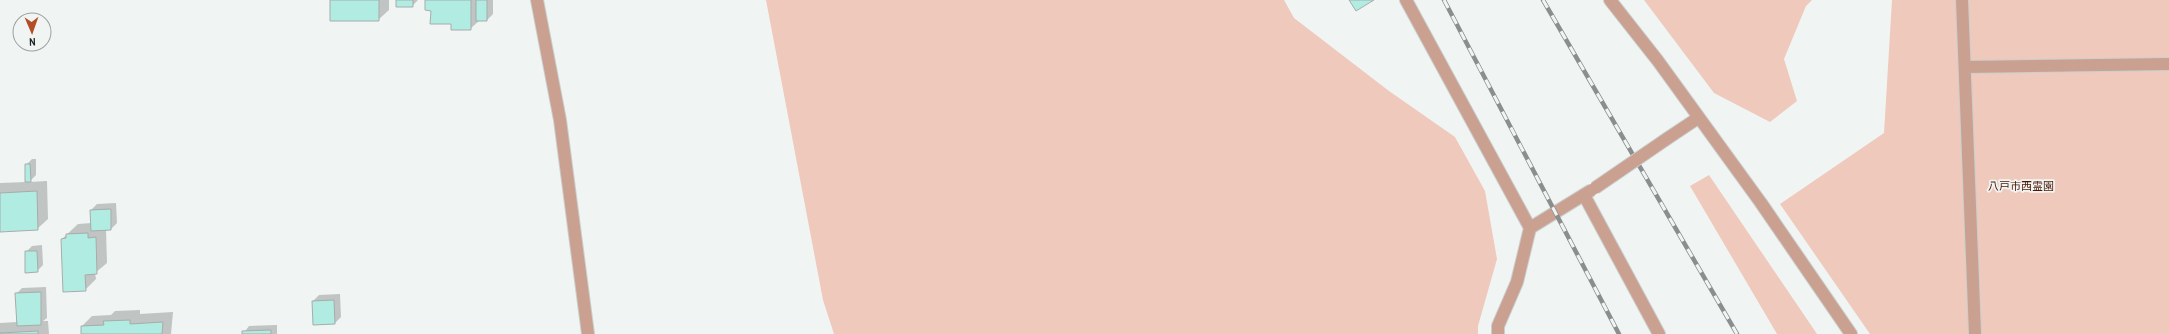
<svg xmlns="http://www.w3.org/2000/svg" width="2169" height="334" viewBox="0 0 2169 334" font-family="'Archivo Narrow','Noto Sans JP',sans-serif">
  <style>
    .green { fill: #efc9bc }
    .shadow { fill: #0003 }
    .building { fill: #b1ece3; stroke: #a7acab }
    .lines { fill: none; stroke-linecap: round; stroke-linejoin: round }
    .minor-casing { stroke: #cbcfce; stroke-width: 14 }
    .minor { stroke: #caa091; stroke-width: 12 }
    .rail-casing { stroke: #8b8e8d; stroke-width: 4.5 }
    .rail { stroke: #f0f5f4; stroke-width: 3; stroke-dasharray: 9; stroke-linecap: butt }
    .minor-bridge-casing { stroke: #cbcfce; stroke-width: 14; stroke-linecap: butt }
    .minor-bridge { stroke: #caa091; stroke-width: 12 }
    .labels { text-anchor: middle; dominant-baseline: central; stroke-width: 3.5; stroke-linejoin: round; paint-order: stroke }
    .park-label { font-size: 11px; fill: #4f1600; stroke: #f0f5f4 }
  </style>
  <rect width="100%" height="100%" fill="#f0f5f4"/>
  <path class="green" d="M766 0H1284L1294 18 1389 91 1455 137 1485 191 1497 259 1478 326V334H834L823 300Z
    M1644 0H1812L1806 6 1784 59 1797 101 1770 122 1714 93Z
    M1892 0H2169V334H1870L1780 204 1884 133Z
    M1709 175 1817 334H1777L1690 186Z"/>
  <path class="shadow" d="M331 0H389V10L378 20Z
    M397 0H418L412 6Z
    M426 0H493V14L487 20H480L470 29 452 23 432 10Z
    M32 159H36V175L29 182 47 181 48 219 37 229 0 231V183L26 182V165Z
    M116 203 117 223 111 229H106L107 263 95 273 96 279 85 290 62 239 78 224 92 223 91 210 97 204Z
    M42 245 43 265 37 271 26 252 32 246Z
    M46 287 47 318 43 321H48L49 334H0V323L17 322 16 294 22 288Z
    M340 294 341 317 335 323 313 301 319 295Z
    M140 310V314L173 312 171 334H82V326L92 316 111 315 115 311Z
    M277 325V334H243L249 326Z"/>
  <path class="building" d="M330 0H379V21H330Z
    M396 0H413V7H396Z
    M425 0H471V30H451V24H430L431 11 425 10Z
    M476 0H487V21H476Z
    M1349 0H1374L1356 11Z
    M25 164H30L31 182H25Z
    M37 191 38 230 0 232V193Z
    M111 209V230L91 231 90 210Z
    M88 233V238L96 237 97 274 85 275 86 291 63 292 61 239 66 238V234Z
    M25 251H37L38 272 25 273Z
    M41 292V325L17 326 15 293Z
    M334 300 335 324 313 325 312 301Z
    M130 320V324L163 322 162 334H81V326L104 325 103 321Z
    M271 330V334H242V331Z
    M38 331V334H0V333Z"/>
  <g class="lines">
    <g class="minor-casing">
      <path id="minor" d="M537 0 560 120 588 334
        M1406 0 1530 228 1517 282 1498 326V334
        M1610 0 1658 61 1761 203 1851 334
        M1962 0 1975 334
        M1965 67 2169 64
        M1668 138 1698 118
        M1584 195 1659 334
        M1530 228 1590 191"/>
    </g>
    <use href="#minor" class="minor"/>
    <g class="rail-casing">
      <path id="rail" d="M1444 0 1619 334
        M1543 0 1737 334"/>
    </g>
    <use href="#rail" class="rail"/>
    <g class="minor-bridge-casing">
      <path id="minor-bridge" d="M1595 188 1668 138"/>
    </g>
    <use href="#minor-bridge" class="minor-bridge"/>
  </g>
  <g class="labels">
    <g class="park-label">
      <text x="2021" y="186">八戸市西霊園</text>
    </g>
  </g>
  <g transform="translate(32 32) rotate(178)"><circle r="19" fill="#f0f5f4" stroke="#9da1a0"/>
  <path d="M0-3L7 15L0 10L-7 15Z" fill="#b44d26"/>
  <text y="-6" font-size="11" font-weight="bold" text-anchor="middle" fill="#212222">N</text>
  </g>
</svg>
